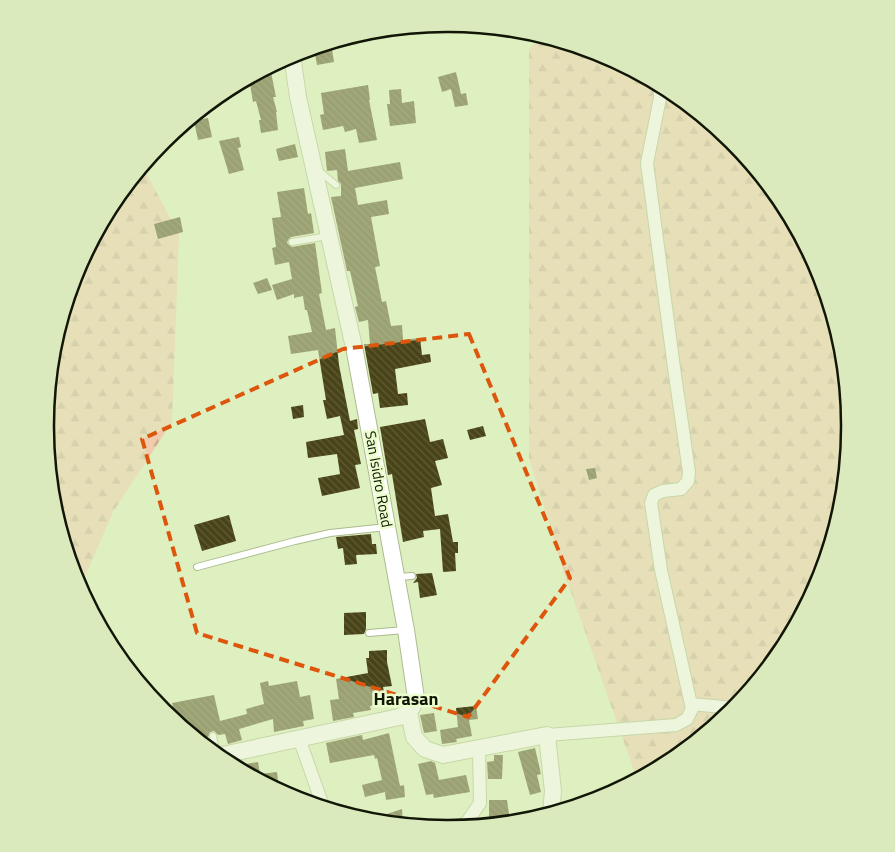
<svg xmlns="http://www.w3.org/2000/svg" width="895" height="852" viewBox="0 0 895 852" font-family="'Titillium Web',sans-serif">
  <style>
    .forest { fill: url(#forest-firs) }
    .building { fill: url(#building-back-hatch) }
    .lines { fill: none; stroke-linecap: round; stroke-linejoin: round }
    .service-casing { stroke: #abbb8e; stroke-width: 8 }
    .minor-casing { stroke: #abbb8e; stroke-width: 14 }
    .tertiary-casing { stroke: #abbb8e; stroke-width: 18 }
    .service { stroke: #fff; stroke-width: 6 }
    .minor { stroke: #fff; stroke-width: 12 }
    .tertiary { stroke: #fff; stroke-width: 16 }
    .marked { fill: none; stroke: #dd560c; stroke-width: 4; stroke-dasharray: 10 6; stroke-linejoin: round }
    .labels { text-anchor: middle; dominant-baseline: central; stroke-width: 5; stroke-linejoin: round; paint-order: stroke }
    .street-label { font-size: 15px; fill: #111606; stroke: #ebfccd }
    .quarter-label { font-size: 18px; font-weight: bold; fill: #111606; stroke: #ebfccd }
    .rim { fill: none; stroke: #111606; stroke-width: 2.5 }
  </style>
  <defs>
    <pattern id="forest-firs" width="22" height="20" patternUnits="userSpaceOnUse" patternTransform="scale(1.25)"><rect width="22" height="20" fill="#efccae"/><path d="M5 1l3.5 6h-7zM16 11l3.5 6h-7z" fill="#ccae94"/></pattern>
    <pattern id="building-back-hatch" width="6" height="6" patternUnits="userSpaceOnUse" patternTransform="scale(1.25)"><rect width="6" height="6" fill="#494417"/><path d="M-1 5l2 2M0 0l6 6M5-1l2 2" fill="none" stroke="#5f5b36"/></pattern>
  </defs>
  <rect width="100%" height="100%" fill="#deefc0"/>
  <path class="forest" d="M544 37 602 54 671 92 732 142 782 203 819 272 842 348 850 426 842 505 819 580 782 650 732 711 671 761 637 779 565 575 529 458V48Z
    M143 167 179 235 172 422 113 512 80 588 76 580 53 504 45 426 53 347 76 272 113 202Z"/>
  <path class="building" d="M356 35 358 44 334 48 333 42Z
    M331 43 334 62 317 65 314 48Z
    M270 67 276 97H273L277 112H276L278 130 261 133 259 120H261L256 101 253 102 249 78Z
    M456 72 461 94 466 93 468 105 455 107 451 89 442 92 438 77Z
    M368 85 370 100H369L377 140 359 143 356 129 345 132 343 126 323 130 320 115 324 114 321 93Z
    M401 89 402 103 414 101 416 123 390 126 387 104H390L389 90Z
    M208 118 212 137 198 140 194 121Z
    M239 137 241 147 238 148 244 170 229 174 219 141Z
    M295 144 298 157 279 161 276 149Z
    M345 149 348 171 400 162 403 179 355 188 358 205 387 200 389 214 371 217 380 266 375 267 382 302 386 301 391 326 402 325 403 340 420 338 422 355 430 354 431 362 395 369 398 394 407 393 408 405 380 408 378 393 373 394 364 344H370L368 320 359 322 355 307 358 306 350 271H347L331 197 341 196V184L338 181 337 170 327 171 325 152Z
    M304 188 308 214 311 213 314 233 291 237 288 240 287 243 292 247 315 243 322 293 319 294 326 330 335 328 339 365 350 421 357 419 358 429 354 430 361 464 355 465 360 488 322 496 318 478 340 474 337 454 308 458 306 442 344 435 340 416 327 419 323 400H326L318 350 291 354 288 336 312 332 307 310H305L303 296 294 298V294L277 300 272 285 292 279 289 262 275 265 272 248 276 247 272 218 281 217 277 192Z
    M180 217 183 232 158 239 154 224Z
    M267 278 272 290 258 294 253 283Z
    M303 405 304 417 293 419 291 407Z
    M425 419 430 442 443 439 448 458 435 461 442 485 431 488 435 516 448 514 453 542H458V553H455L456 571 443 572 440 529 423 531 424 537 403 542 392 474 388 475 380 427Z
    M483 426 486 436 470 440 467 430Z
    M595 468 597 478 589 480 586 469Z
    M229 515 236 541 202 551 194 525Z
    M371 534 372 544H376L377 554 356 555 357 564 345 565 343 548 338 549 336 537Z
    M432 573 437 595 420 598 418 582 413 583 417 578 416 574Z
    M366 612V629L364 634 344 635V613Z
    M387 650V662L392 686 383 687 386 703 370 706 371 710 353 713 354 717 333 721 330 700 339 699 336 679 368 673 366 658H369V651Z
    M268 681 269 686 297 681 300 697 310 695 314 719 303 721 304 726 274 732 273 719 239 729 242 740 228 744 225 734 218 735 214 731 210 732 208 737 196 738 171 717V712L174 711 172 703 214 695 220 721 247 714 246 709 264 704 260 683Z
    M476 706 478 719 469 720 472 736 456 739 457 742 442 744 440 730 458 727 456 708Z
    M434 713 437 731 424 733 420 715Z
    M389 733 400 786 404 785 405 797 386 800 385 792 365 797 362 785 382 780 377 758 375 759 374 755 330 763 326 743 362 735 363 740Z
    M535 748 541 774 537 775 541 792 530 795 518 752Z
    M494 755H503L502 779H488L487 762 494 761Z
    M431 761 435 763 439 780 466 775 470 792 434 798 433 794 426 795 418 764Z
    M258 762 260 774 277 772 278 781 265 783 234 766Z
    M489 800H507L510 821 489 822Z
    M402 809 403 824 369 820Z"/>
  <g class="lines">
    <g class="service-casing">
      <path id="service" d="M318 170 336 185
        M292 242 328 236
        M197 567 295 541 330 533 387 527
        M398 577 412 576
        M369 633 405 630
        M213 736 217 755"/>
    </g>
    <g class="minor-casing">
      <path id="minor" d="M691 704 734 708
        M547 735 676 725 687 719 692 709 661 570 651 503 654 495 663 491 681 489 688 481 689 472 674 368 647 163 660 98V86
        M299 738 323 806
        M455 828 467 822 480 803 479 748"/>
    </g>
    <g class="tertiary-casing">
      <path id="tertiary" d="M409 712 414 737 425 749 443 755 547 735 553 791 551 813
        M218 756 399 717C409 712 413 709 416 698L406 630 355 352 298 97 292 55"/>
    </g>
    <use href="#service" class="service"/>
    <use href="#minor" class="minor"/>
    <use href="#tertiary" class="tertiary"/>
  </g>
  <path d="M0 0H895V852H0ZM469 334 570 578 468 717 197 633 142 439 343 349Z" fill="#deefc0" fill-opacity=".55" fill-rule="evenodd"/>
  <path class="marked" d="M469 334 570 578 468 717 197 633 142 439 343 349Z"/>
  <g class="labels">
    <g class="street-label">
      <text transform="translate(379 479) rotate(80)">San Isidro Road</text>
    </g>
    <g class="quarter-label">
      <text x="406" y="698">Harasan</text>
    </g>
  </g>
  <path d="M0 0H895V852H0ZM447 32H448A393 393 0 0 1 841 425V427A393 393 0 0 1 448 820H447A393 393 0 0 1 54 427V425A393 393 0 0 1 447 32Z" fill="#daeabd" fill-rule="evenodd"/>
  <path class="rim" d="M447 32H448A393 393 0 0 1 841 425V427A393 393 0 0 1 448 820H447A393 393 0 0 1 54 427V425A393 393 0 0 1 447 32Z"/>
</svg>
